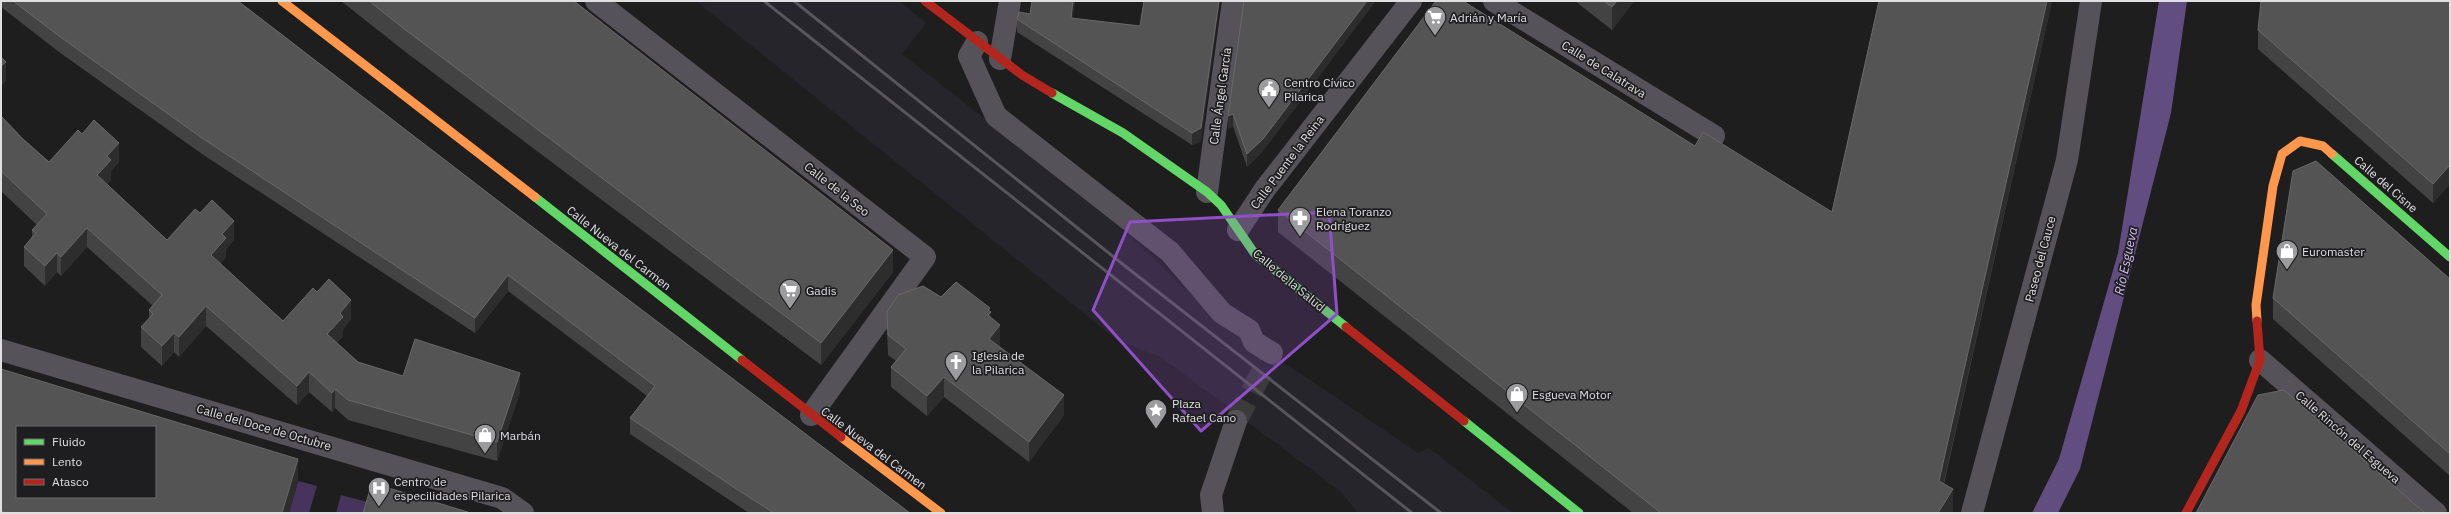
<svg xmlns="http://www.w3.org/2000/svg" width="2451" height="514" viewBox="0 0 2451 514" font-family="'IBM Plex Sans',sans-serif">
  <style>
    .built { fill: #27252c }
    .green { fill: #46345c }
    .water { fill: #624d80 }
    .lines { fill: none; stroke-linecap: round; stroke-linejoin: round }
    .street-tunnel { stroke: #3b3b3c; stroke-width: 22; stroke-dasharray: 22 11; stroke-linecap: butt }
    .street { stroke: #555259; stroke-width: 22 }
    .fast { stroke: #63d668; stroke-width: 9 }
    .slow { stroke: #ff974d; stroke-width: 9 }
    .jam { stroke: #b3261e; stroke-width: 9 }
    .rail { stroke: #58565a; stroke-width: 3 }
    .wall { fill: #434343 }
    .shaded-wall { fill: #2d2d2d }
    .building { fill: #545454; stroke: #6a696a; fill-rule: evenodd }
    .marked { fill: #8f50c6; fill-opacity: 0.2; stroke: #8f50c6; stroke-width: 3; stroke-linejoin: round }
    .labels { text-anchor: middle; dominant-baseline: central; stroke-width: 3.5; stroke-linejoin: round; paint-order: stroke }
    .poi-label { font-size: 12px; fill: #e0dfe1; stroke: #1e1d20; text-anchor: start }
    .street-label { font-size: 12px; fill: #e0dfe1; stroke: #1e1d20 }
    .water-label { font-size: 13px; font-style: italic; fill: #d5c2f4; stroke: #1e1d20 }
  </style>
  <rect width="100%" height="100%" fill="#1e1e1f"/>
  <path class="built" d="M696 1H899L926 23 902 54 1107 214 1209 312 1418 453 1429 448 1513 513H1358L1340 491 1162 358 1117 340Z"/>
  <path class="green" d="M298 481 317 486 309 513H289Z
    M341 495 371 503 369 513H336Z"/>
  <path class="water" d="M2159 1H2187L2171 113 2080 469 2058 513H2032L2059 459 2118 253Z"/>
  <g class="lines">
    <path class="street-tunnel" d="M1236 421 1272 353"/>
    <path class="street" d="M596 1 925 257 811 415
      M1494 1 1714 136
      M977 42 969 56 996 116 1170 252 1222 313 1249 330 1254 342 1272 353
      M1000 59 1010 1
      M1207 192 1233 1
      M1238 230 1265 189 1411 1
      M1 350 502 498 523 513
      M2260 360 2436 513
      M1213 513 1211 495 1236 421
      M1972 513 2067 160 2091 1"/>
    <path class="fast" d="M1052 93 1123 133 1207 192 1221 205 1255 254 1346 327
      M2332 154 2450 257
      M535 197 742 360
      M1464 421 1579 513"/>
    <path class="slow" d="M282 1 535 197
      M2257 321 2256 305 2273 186 2282 154 2300 141 2323 146 2332 154
      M841 437 941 513"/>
    <path class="jam" d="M925 1 1022 75 1052 93
      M1346 327 1464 421
      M742 360 841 437
      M2186 513 2241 411 2260 360 2257 321"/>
    <path class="rail" d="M764 1 1412 513
      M794 1 1125 266 1441 513"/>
  </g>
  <path class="wall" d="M1 1H238L510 210 910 513H749L630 434V418L647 396 508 291 475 333 202 154 59 52 1 7Z
    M341 1H574L893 272 821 365 403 50Z
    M1075 1 1072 19 1140 26 1201 141 1192 145 1017 32V19L1030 14Z
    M1244 1 1263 151 1247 167 1233 126 1228 129Z
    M1575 1H1634L1612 30Z
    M1879 1H2052L1944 484 1953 511 1952 513H1633L1278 232V210L1832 212Z
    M2450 1V184L2433 203 2258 49V30Z
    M1 116 23 139 49 162 82 134 119 162 111 171V180L107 184 167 240 200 213 234 240 226 249V257L220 264 283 321 351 319 343 329V336L337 343 358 362 403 376 520 392 497 461 348 420 335 408 332 412 309 392 297 405 206 326 179 357 174 352 162 366 141 347V327L149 319V310L153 306 87 247 61 276 57 272 45 286 24 266V247L32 237V230L37 225 1 191Z
    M2450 279V476L2273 319V298Z
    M941 297 990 311 991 318 1000 345 999 346 1064 415 1029 462 944 397 927 416 891 387V367L896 361 888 355 887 331V312Z"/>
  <path class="shaded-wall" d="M1073 1H1075L1071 31V18Z
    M1219 1H1220L1201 141 1192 145V133Z
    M1367 1H1376L1263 151 1247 167V154Z
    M1617 1H1634L1612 30V7Z
    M2047 1H2052L1939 503V481Z
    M6 62V81L1 86V66Z
    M1233 114V126L1228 129V116Z
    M119 143V162L111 171V180L97 194V175L107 156Z
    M2450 165V184L2433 203V184Z
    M234 221V240L226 249V257L211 275V255L222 234Z
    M87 228V247L61 276V257Z
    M893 250V272L821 365V343Z
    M57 253V272L45 286V266Z
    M508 275V291L475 333V318Z
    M351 300V319L343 329V336L327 353V334L340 313Z
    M206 306V326L179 357V337Z
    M990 308V313L991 312V332L988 335V310Z
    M1000 325V345L989 358V339Z
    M174 333V352L162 366V346Z
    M309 372V392L297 405V386Z
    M520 373V392L497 461V442Z
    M944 377V397L927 416V396Z
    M335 389V408L332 412V393Z
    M1064 395V415L1029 462V442Z
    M298 459V481L289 513H282Z
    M1953 489V511L1952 513H1938Z"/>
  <path class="building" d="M13 1H238L510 210 910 513H774L735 488 630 418 655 386 508 275 475 318 202 138 59 36Z
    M369 1H574L893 250 821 343 403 28Z
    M1032 1H1073L1071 18 1140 26 1144 1H1219L1201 128 1192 133 1017 19 1019 12 1030 14Z
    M1244 1H1367L1263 139 1247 154 1233 114 1228 116Z
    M1436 1H1463L1695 146 1703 132 1832 212 1879 1H2047L1939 481 1953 489 1938 513H1661L1278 210Z
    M1604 1H1617L1612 7Z
    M2261 1H2450V165L2433 184 2258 30Z
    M1 57 6 62 1 66Z
    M1 116 23 139 49 162 78 130 82 134 94 120 119 143 107 156 111 160 97 175 167 240 195 209 200 213 212 200 234 221 222 234 226 238 211 255 283 321 313 288 317 292 329 279 351 300 340 313 343 317 327 334 358 362 403 376 415 339 520 373 497 442 348 400 335 389 332 393 309 372 297 386 206 306 179 337 174 333 162 346 141 327 153 314 149 310 162 295 87 228 61 257 57 253 45 266 24 247 36 233 32 230 47 214 1 171Z
    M2316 161 2450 279V454L2273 298 2293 171Z
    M956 282 990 308 988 310 991 312 988 315 1000 325 989 339 1064 395 1029 442 944 377 927 396 891 367 906 349 888 335 887 312 898 295 923 286 941 297Z
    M1 369 298 459 282 513H6L1 511ZM17 427H155V497H17Z
    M2284 390 2425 513H2196L2258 395Z
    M372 483 471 513H363Z"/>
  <path class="marked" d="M1329 212 1337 314 1201 431 1093 310 1130 222Z"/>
  <defs>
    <g id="supermarket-pin" transform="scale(1.15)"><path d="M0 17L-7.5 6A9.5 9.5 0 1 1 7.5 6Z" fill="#9c9b9d" stroke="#1e1d20"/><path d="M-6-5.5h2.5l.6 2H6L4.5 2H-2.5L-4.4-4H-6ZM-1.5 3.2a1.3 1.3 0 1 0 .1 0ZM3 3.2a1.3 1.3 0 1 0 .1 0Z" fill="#fff"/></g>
    <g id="civic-pin" transform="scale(1.15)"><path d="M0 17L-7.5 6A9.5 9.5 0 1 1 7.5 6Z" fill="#9c9b9d" stroke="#1e1d20"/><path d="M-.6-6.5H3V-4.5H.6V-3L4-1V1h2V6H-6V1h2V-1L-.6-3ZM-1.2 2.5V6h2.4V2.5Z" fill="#fff"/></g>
    <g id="pharmacy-pin" transform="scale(1.15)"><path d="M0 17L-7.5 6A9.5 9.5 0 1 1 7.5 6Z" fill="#9c9b9d" stroke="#1e1d20"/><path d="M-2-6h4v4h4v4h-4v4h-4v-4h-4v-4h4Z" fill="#fff"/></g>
    <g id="shop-pin" transform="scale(1.15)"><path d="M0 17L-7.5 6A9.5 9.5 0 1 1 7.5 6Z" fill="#9c9b9d" stroke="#1e1d20"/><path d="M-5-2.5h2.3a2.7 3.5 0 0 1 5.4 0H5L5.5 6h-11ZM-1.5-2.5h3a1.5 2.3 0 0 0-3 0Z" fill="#fff"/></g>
    <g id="church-pin" transform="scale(1.15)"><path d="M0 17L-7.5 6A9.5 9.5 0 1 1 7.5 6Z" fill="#9c9b9d" stroke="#1e1d20"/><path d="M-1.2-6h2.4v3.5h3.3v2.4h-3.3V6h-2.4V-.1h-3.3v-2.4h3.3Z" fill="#fff"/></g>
    <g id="sight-pin" transform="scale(1.15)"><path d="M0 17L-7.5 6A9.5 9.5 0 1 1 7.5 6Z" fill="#9c9b9d" stroke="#1e1d20"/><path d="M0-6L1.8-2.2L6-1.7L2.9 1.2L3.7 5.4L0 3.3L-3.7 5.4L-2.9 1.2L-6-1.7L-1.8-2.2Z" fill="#fff"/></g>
    <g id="hospital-pin" transform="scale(1.15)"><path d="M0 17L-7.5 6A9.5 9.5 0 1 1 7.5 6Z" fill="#9c9b9d" stroke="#1e1d20"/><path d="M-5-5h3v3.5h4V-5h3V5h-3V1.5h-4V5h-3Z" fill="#fff"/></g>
  </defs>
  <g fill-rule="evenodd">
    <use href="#supermarket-pin" x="1435" y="17"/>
    <use href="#civic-pin" x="1269" y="89"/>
    <use href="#pharmacy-pin" x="1300" y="218"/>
    <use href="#shop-pin" x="2287" y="251"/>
    <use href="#supermarket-pin" x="790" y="290"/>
    <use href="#church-pin" x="956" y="362"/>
    <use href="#shop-pin" x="1517" y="394"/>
    <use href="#sight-pin" x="1156" y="410"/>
    <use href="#shop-pin" x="485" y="435"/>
    <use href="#hospital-pin" x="379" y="488"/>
  </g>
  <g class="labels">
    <g class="poi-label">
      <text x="1450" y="17">Adrián y María</text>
      <text x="1284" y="82">Centro Cívico<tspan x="1284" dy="14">Pilarica</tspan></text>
      <text x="1316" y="211">Elena Toranzo<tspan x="1316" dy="14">Rodríguez</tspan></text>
      <text x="2302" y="251">Euromaster</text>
      <text x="806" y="290">Gadis</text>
      <text x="972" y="355">Iglesia de<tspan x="972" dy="14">la Pilarica</tspan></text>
      <text x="1532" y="394">Esgueva Motor</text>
      <text x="1172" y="403">Plaza<tspan x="1172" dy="14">Rafael Cano</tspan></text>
      <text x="500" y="435">Marbán</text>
      <text x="394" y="481">Centro de<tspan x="394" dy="14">especilidades Pilarica</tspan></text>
    </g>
    <g class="street-label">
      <text transform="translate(1604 69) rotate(32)">Calle de Calatrava</text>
      <text transform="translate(1220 96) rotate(-82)">Calle Ángel García</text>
      <text transform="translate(1287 162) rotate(-53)">Calle Puente la Reina</text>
      <text transform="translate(2386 184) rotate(41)">Calle del Cisne</text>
      <text transform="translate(837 189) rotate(38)">Calle de la Seo</text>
      <text transform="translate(619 248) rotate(38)">Calle Nueva del Carmen</text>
      <text transform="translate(2040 259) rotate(-75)">Paseo del Cauce</text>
      <text transform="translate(1289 280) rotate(40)">Calle de la Salud</text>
      <text transform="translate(264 427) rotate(16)">Calle del Doce de Octubre</text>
      <text transform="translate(2348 437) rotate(41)">Calle Rincón del Esgueva</text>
      <text transform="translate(874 448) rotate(37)">Calle Nueva del Carmen</text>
    </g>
    <g class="water-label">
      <text transform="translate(2126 261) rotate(-78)">Río Esgueva</text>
    </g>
  </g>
  <rect width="2451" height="514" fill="none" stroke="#e0dfe1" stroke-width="4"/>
  <rect x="16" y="426" width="140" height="72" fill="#1e1d20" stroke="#6c6b6d"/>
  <rect x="24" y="439" width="20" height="6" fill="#63d668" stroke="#6c6b6d"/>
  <text x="52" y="446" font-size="12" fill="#e0dfe1">Fluido</text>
  <rect x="24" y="459" width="20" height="6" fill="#ff974d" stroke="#6c6b6d"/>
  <text x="52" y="466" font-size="12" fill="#e0dfe1">Lento</text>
  <rect x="24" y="479" width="20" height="6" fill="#b3261e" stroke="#6c6b6d"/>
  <text x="52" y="486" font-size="12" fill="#e0dfe1">Atasco</text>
</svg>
